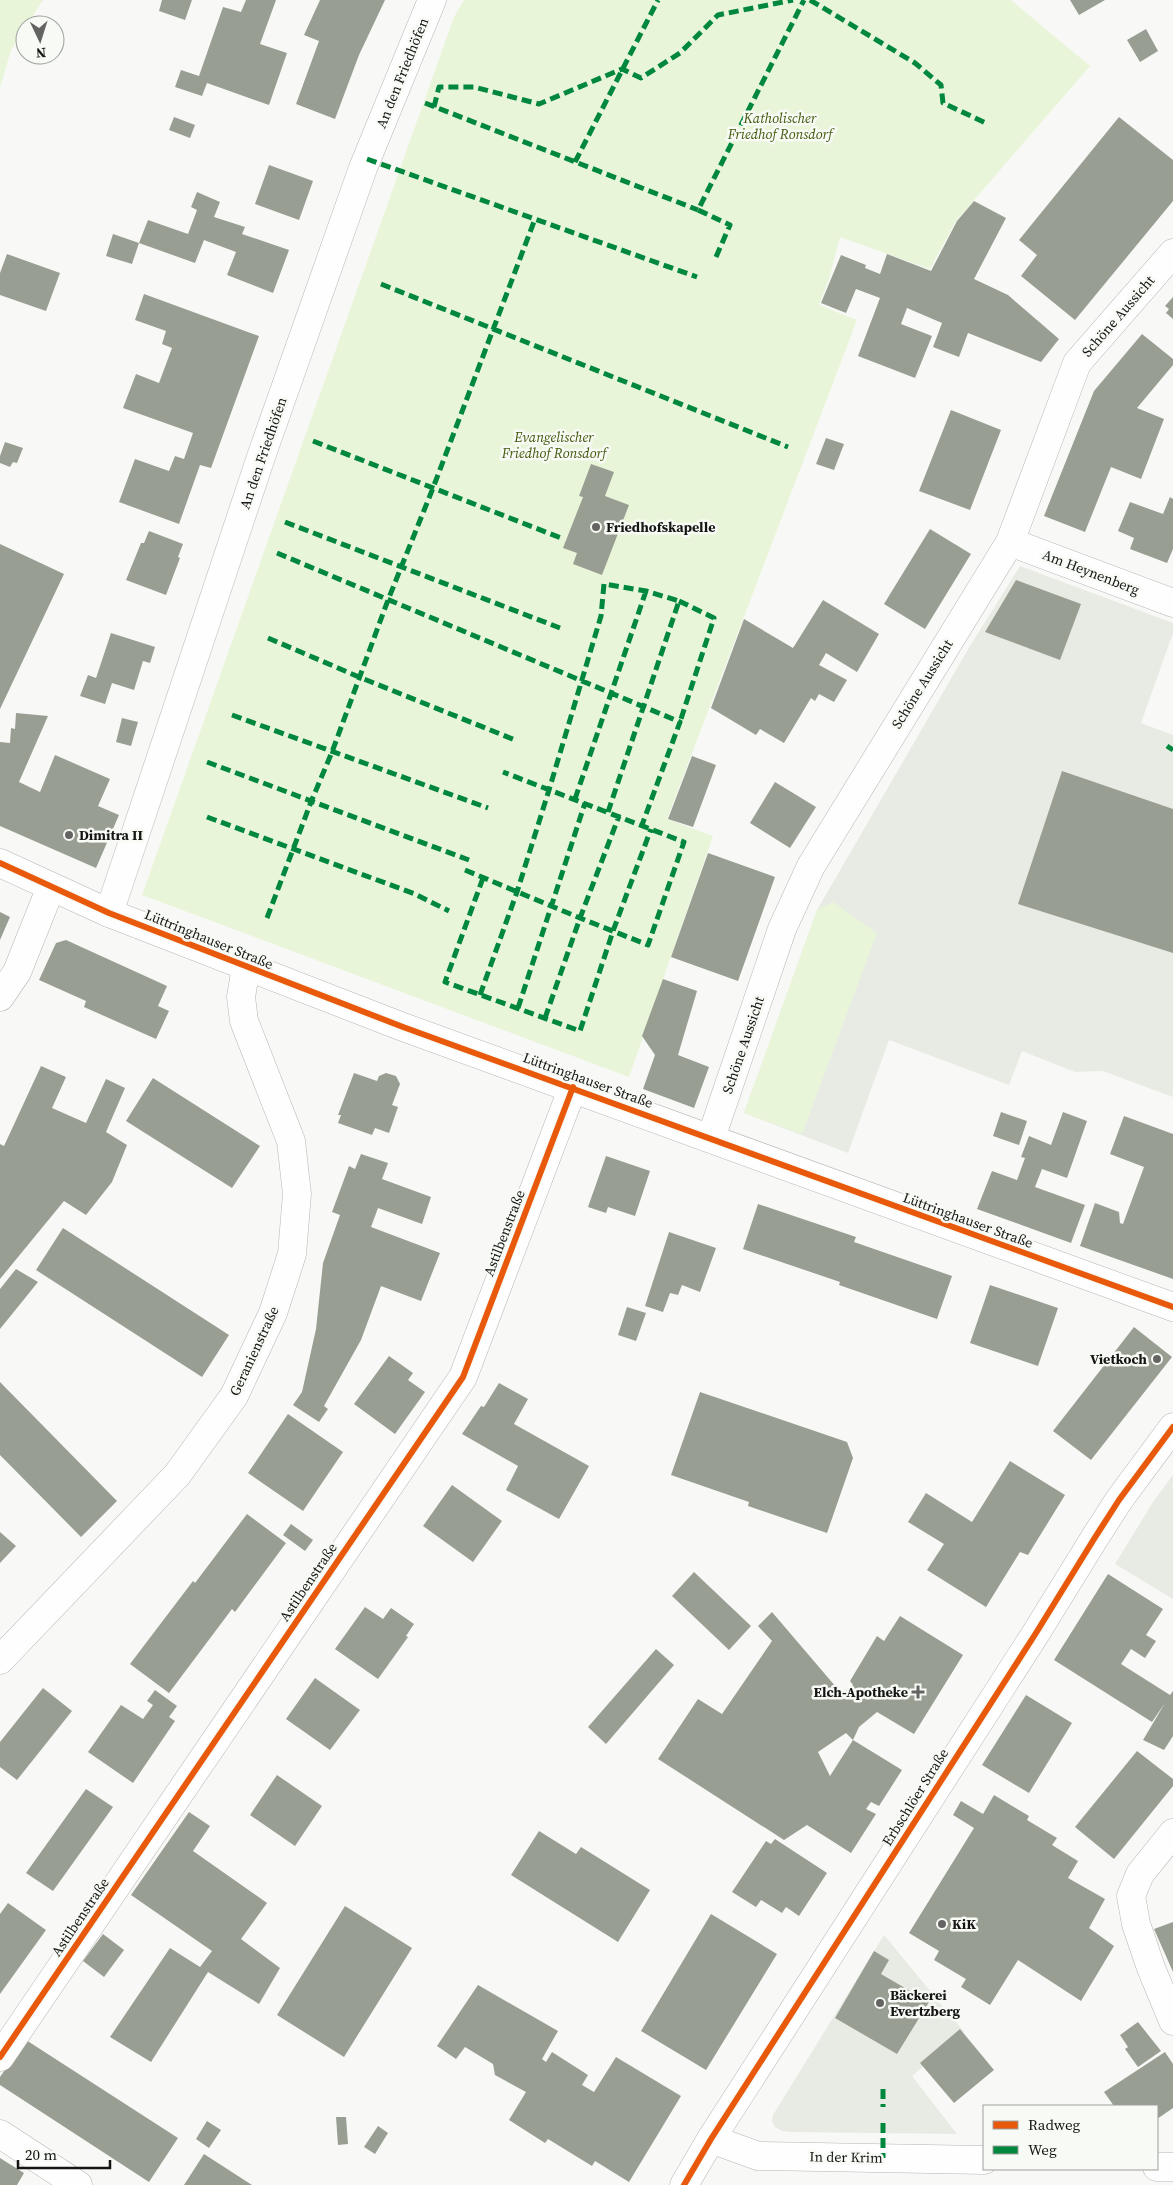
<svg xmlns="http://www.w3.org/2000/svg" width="1173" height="2185" viewBox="0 0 1173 2185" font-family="'Source Serif 4',serif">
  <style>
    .built { fill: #e8ebe3 }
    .green { fill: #e9f5d8 }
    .building { fill: #999e93 }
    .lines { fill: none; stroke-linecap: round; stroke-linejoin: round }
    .minor-casing { stroke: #b6b6b5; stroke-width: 29 }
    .tertiary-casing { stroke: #b6b6b5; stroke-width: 29 }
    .secondary-casing { stroke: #b6b6b5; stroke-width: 29 }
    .minor { stroke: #fefefe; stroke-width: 28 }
    .tertiary { stroke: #fefefe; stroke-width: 28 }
    .secondary { stroke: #fefefe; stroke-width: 28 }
    .quiet { stroke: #00873e; stroke-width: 5; stroke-dasharray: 10 5; stroke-linecap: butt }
    .cycleway-casing { stroke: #f8faf5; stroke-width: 9 }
    .cycleway { stroke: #e8590c; stroke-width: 6 }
    .poi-dot { fill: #646563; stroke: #f8faf5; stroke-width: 2 }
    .labels { text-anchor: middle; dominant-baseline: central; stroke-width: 5; stroke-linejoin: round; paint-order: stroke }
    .street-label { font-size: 14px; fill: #151614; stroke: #f8faf5 }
    .park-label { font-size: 14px; font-style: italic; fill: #435a0e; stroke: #f8faf5 }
    .poi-label { font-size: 14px; font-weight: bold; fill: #151614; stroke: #f8faf5; text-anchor: start }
  </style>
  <rect width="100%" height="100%" fill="#f8f9f6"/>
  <path class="built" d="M1020 566 1173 623V633L1141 723 1173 735V1097L1103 1071 1075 1072 1022 1051 1009 1085 889 1040 848 1153 744 1113 817 910 970 646Z
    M1173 1475V1599L1115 1564 1153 1502Z
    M884 1935 964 2032 912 2076 957 2134 791 2132 782 2131 775 2127 772 2121 773 2115Z"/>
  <path class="green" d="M0 0H43L27 25H25V28L11 50 0 88Z
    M464 0H1011L1090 66 956 221 930 269 840 237 829 279 819 305 857 320 667 819 713 836 629 1077 142 895 454 17Z
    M833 902 877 933 802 1134 744 1113 817 910Z"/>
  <path class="building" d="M162 0H192L185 20 159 11Z
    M246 0H276L260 44 287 53 269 105 207 83 202 96 175 87 181 70 199 76 223 7 241 12Z
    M320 0H385L359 55 335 119 296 104 319 41 304 35Z
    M1070 0H1105L1079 15Z
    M1146 29 1158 51 1140 62 1127 40Z
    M174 117 195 125 190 138 169 130Z
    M1119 117 1173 160V201L1075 320 1021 276 1037 255 1019 240Z
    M269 165 313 181 299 220 255 204Z
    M197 192 220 202 214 217 245 227 242 234 289 250 273 293 227 275 236 252 204 240 195 263 139 243 148 220 188 234 197 210 191 207Z
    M974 201 1006 218 974 279 1008 295 1059 339 1041 362 968 333 959 357 933 347 942 323 907 308 901 324 932 336 915 378 858 356 880 298 856 289 846 313 821 303 841 255 866 265 865 268 880 274 887 254 931 271 957 221Z
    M113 234 139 243 132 264 106 256Z
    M7 254 60 273 46 311 0 295V273Z
    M144 294 259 336 211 468 200 465 179 524 119 502 135 459 169 471 175 456 184 459 193 433 123 408 136 374 159 383 172 348 162 344 166 331 135 320Z
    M1173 297V319L1166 313 1169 309 1165 306Z
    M1142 334 1173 359V365L1137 408 1164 419 1141 479 1111 467 1085 532 1044 516 1094 391Z
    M951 410 1001 430 970 510 919 491Z
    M826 438 844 444 834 470 816 464Z
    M5 442 23 448 17 463 13 462 10 467 0 463V456Z
    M591 464 614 472 605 496 629 505 602 575 573 564 577 553 563 548 583 497 579 496Z
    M1170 497 1173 499V549L1167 563 1130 549 1134 538 1118 531 1130 502 1163 514Z
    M930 529 971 554 925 629 884 604Z
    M149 531 183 544 178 557 180 558 166 595 126 580 141 543H144Z
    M0 544 64 574 0 709Z
    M1016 580 1081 604 1060 660 985 632Z
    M823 600 879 634 857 672 826 653 819 665 847 680 834 702 819 694 815 701 811 698 784 743 760 729 756 735 711 708 744 619 793 648Z
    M111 633 155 647 150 663 143 661 134 690 112 683 105 704 80 696 88 675 96 678Z
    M16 713 48 716 19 782 40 792 55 755 110 779 98 806 119 815 96 868 0 826V742L10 743 11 728 15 729Z
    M122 718 138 722 131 746 116 742Z
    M692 756 716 765 693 827 668 819Z
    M1062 771 1173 809V953L1018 904Z
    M775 782 816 807 790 848 750 823Z
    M708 853 775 877 738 981 671 957Z
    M0 912 10 917 0 940Z
    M66 940 167 986 158 1006 169 1011 156 1039 84 1007 86 1001 39 980 56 943Z
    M663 979 697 991 678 1055 709 1067 694 1108 643 1089 655 1055 642 1036Z
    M41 1066 66 1077 52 1108 86 1123 106 1079 125 1088 106 1132 127 1145 112 1182 86 1215 64 1201 0 1279V1144L4 1146Z
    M354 1073 377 1081 379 1076 386 1073 396 1076 400 1084 392 1105 398 1107 389 1133 375 1128 372 1135 338 1123 341 1115H338Z
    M153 1078 260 1146 232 1188 126 1121Z
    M1001 1112 1027 1121 1019 1145 993 1136Z
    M1063 1112 1087 1121 1067 1178 1042 1169 1035 1187 1085 1205 1071 1243 977 1209 992 1171 1017 1180 1025 1158 1021 1157 1029 1136 1051 1145Z
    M1124 1116 1173 1134V1279L1080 1246 1095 1203 1119 1212 1120 1223 1123 1224 1144 1167 1110 1154Z
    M361 1154 388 1163 382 1179 431 1197 422 1224 378 1208 371 1227 440 1253 421 1301 381 1286 361 1340 324 1406 328 1409 319 1422 293 1405 302 1392 316 1329 323 1263 340 1215 332 1212 349 1166 355 1169Z
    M606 1156 650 1171 635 1216 608 1207 606 1213 588 1207Z
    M758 1204 856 1237 854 1242 952 1276 937 1319 839 1285 840 1282 743 1249Z
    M63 1228 229 1335 202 1377 36 1270Z
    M669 1232 716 1248 700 1292 682 1285 678 1295 670 1293 663 1312 645 1306Z
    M16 1269 38 1282 0 1329V1289Z
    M990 1285 1058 1308 1038 1366 970 1343Z
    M627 1307 646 1313 636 1341 618 1335Z
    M1134 1327 1172 1357 1091 1460 1053 1431Z
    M389 1356 413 1373 408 1380 425 1392 395 1434 354 1404Z
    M0 1382 117 1501 81 1537 0 1455Z
    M499 1383 528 1399 514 1424 589 1466 559 1519 506 1490 518 1466 462 1434 481 1406 484 1407Z
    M700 1392 847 1442 853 1458 827 1533 748 1506 749 1502 671 1475Z
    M288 1414 343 1452 303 1511 248 1473Z
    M1010 1461 1065 1495 1028 1555 1020 1552 986 1607 927 1570 944 1544 908 1522 926 1493 972 1522Z
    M452 1485 502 1521 473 1562 423 1526Z
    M247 1514 286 1543 235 1612 232 1609 169 1693 130 1664 193 1581 195 1583Z
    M291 1524 313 1540 305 1551 283 1535Z
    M0 1532 16 1546 0 1563Z
    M694 1572 751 1626 729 1650 672 1596Z
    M1108 1574 1163 1609 1146 1635 1156 1641 1145 1658 1131 1649 1121 1664 1170 1695 1173 1691V1736L1164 1750 1143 1740 1165 1703 1152 1722 1054 1660Z
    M365 1607 383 1619 391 1608 414 1624 406 1636 408 1637 378 1679 335 1649Z
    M772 1612 842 1694 853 1685 850 1681 877 1636 884 1641 900 1616 963 1655 914 1734 877 1712 859 1727 853 1740 846 1733 818 1752 830 1776 853 1740 902 1770 879 1806 871 1802 866 1809 876 1814 851 1853 807 1825 784 1840 658 1759 698 1699 722 1714 772 1641 758 1626Z
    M656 1649 674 1665 606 1744 588 1727Z
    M315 1678 360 1710 330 1750 286 1719Z
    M43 1688 72 1711 17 1780 0 1767V1742Z
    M155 1690 177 1706 169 1717 175 1721 133 1783 88 1752 121 1705 143 1719 153 1705 147 1701Z
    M1026 1695 1072 1723 1029 1793 982 1765Z
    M1137 1751 1173 1779V1786L1114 1859 1075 1827Z
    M277 1775 322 1806 295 1846 250 1815Z
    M86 1789 113 1807 53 1891 26 1873Z
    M994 1795 1029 1816 1027 1820 1057 1838 1052 1845 1078 1861 1068 1878 1105 1899 1089 1928 1114 1946 1081 2001 1018 1960 990 2005 961 1987 966 1979 934 1960 939 1951 909 1933 974 1828 953 1815 961 1801 983 1814Z
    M189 1812 210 1826 193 1851 267 1903 241 1939 280 1968 259 2004 208 1972 151 2062 110 2037 170 1948 200 1967 212 1951 131 1895Z
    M539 1831 576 1854 581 1847 650 1890 618 1942 511 1875Z
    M775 1839 827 1873 799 1916 786 1907 782 1913 761 1900 756 1907 732 1892 766 1841 771 1844Z
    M8 1903 46 1930 0 1994V1914Z
    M345 1906 412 1948 344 2057 277 2015Z
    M711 1914 777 1954 706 2070 641 2031Z
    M1173 1922V1972L1154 1929Z
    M103 1934 124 1950 104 1977 83 1961Z
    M874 1951 889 1960 881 1974 929 2002 897 2054 835 2018Z
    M478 1985 558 2031 542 2059 546 2062 552 2052 588 2075 582 2085 594 2092 616 2057 681 2096 629 2182 595 2161 592 2166 548 2139 545 2143 509 2120 526 2092 495 2075 493 2064 465 2047 456 2059 437 2046Z
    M1138 2022 1161 2051 1138 2067 1125 2049 1128 2047 1120 2035Z
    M960 2029 994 2070 954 2103 920 2063Z
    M26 2040 178 2138 149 2182 0 2085V2077Z
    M1165 2052 1173 2064V2108L1157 2119V2106H1114L1104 2092Z
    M336 2117H346L348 2144 338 2145Z
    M207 2121 221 2130 209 2148 196 2139Z
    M378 2126 388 2133 375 2154 364 2147Z
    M204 2154 252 2185H184Z
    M0 2158 24 2173 17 2185H0Z"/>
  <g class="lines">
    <g class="minor-casing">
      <path id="minor" d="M1010 542 1173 603
        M109 913 262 454 363 168 432 0
        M0 997 17 972 51 887
        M711 1138 782 929 811 866 1010 542 1077 363 1173 253
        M0 1660 177 1475 234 1396 273 1313 292 1254 297 1194 291 1141 244 1021 241 997 246 967
        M1173 1833 1140 1874 1131 1896 1136 1924 1151 1968 1173 2021
        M0 2057 463 1377 573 1087
        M0 2134 78 2185
        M711 2139 758 2156 984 2160
        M1157 2167H1173"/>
    </g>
    <g class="tertiary-casing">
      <path id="tertiary" d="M684 2185 711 2139 1036 1633 1094 1539 1119 1500 1173 1427"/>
    </g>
    <g class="secondary-casing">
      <path id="secondary" d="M0 863 109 913 403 1027 1173 1307"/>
    </g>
    <use href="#minor" class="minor"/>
    <use href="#tertiary" class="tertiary"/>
    <use href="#secondary" class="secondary"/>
    <path class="quiet" d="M810 0 915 63 941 85 943 103 988 124
      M425 103 698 210
      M434 107 439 87H474L539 104 622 69 641 78 680 53 718 15 793 0
      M367 159 697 277
      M575 162 658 0
      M716 257 730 225 698 210 804 0
      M381 284 788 447
      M313 441 561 538
      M285 522 560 628
      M277 553 680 722 642 825
      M679 601 714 618 680 722
      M268 638 359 677 515 740
      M232 715 488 808
      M1167 746 1173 750
      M207 762 469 860
      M575 799 646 591
      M207 817 415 894 449 911
      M465 870 580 918 648 945 684 842 503 772
      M483 878 445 982 580 1031 613 931 651 829
      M267 918 311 802 332 752 388 600 433 488 535 219
      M480 995 517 892 549 790 601 616 604 584 646 591 679 601 608 812
      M518 1008 585 803
      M545 1018 580 918 619 816
      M883 2089V2107
      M883 2123V2158"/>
    <g class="cycleway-casing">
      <path id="cycleway" d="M0 863 109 913 403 1027 1173 1307
        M0 2057 463 1377 573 1087
        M684 2185 711 2139 1036 1633 1094 1539 1119 1500 1173 1427"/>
    </g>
    <use href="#cycleway" class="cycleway"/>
  </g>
  <g class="poi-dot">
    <circle cx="596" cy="527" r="5"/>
    <circle cx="69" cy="835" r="5"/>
    <circle cx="1157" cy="1359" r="5"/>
    <path d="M915.5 1684.5h5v5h5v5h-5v5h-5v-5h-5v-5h5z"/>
    <circle cx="942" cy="1924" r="5"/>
    <circle cx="880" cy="2003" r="5"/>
  </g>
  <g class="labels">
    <g class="street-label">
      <text transform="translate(402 73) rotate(-68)">An den Friedhöfen</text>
      <text transform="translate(1118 316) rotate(-49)">Schöne Aussicht</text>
      <text transform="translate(263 453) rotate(-71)">An den Friedhöfen</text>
      <text transform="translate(1091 572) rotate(21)">Am Heynenberg</text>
      <text transform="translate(922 684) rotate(-58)">Schöne Aussicht</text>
      <text transform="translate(209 939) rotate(22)">Lüttringhauser Straße</text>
      <text transform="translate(743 1045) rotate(-71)">Schöne Aussicht</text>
      <text transform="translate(588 1080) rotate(20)">Lüttringhauser Straße</text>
      <text transform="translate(968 1220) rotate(20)">Lüttringhauser Straße</text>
      <text transform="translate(504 1233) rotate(-69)">Astilbenstraße</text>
      <text transform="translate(254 1351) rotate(-65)">Geranienstraße</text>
      <text transform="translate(308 1582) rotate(-56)">Astilbenstraße</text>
      <text transform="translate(915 1797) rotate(-58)">Erbschlöer Straße</text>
      <text transform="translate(80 1917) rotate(-56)">Astilbenstraße</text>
      <text transform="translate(846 2157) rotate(1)">In der Krim</text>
    </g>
    <g class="park-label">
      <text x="780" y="118">Katholischer<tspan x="780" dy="16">Friedhof Ronsdorf</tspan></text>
      <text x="554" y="437">Evangelischer<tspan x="554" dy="16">Friedhof Ronsdorf</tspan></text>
    </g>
    <g class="poi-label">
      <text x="606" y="527">Friedhofskapelle</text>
      <text x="79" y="835">Dimitra II</text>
      <text x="1147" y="1359" text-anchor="end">Vietkoch</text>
      <text x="908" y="1692" text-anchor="end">Elch-Apotheke</text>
      <text x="952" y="1924">KiK</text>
      <text x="890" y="1995">Bäckerei<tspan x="890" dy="16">Evertzberg</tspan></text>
    </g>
  </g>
  <rect x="983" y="2105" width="175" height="65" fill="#f8faf5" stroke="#9d9f9b"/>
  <rect x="993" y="2121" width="25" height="8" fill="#e8590c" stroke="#9d9f9b"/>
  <text x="1028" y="2130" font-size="15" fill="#151614">Radweg</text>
  <rect x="993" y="2146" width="25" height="8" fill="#00873e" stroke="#9d9f9b"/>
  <text x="1028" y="2155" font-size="15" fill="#151614">Weg</text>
  <g transform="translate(40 40) rotate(176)"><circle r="24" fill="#f8faf5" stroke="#9d9f9b"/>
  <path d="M0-4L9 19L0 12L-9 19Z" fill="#646563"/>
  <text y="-8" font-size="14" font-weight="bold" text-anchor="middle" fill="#151614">N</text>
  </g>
  <path d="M18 2160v8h92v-8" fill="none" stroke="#151614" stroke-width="2.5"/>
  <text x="25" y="2160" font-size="15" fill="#151614" stroke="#f8faf5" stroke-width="4" paint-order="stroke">20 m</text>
</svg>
